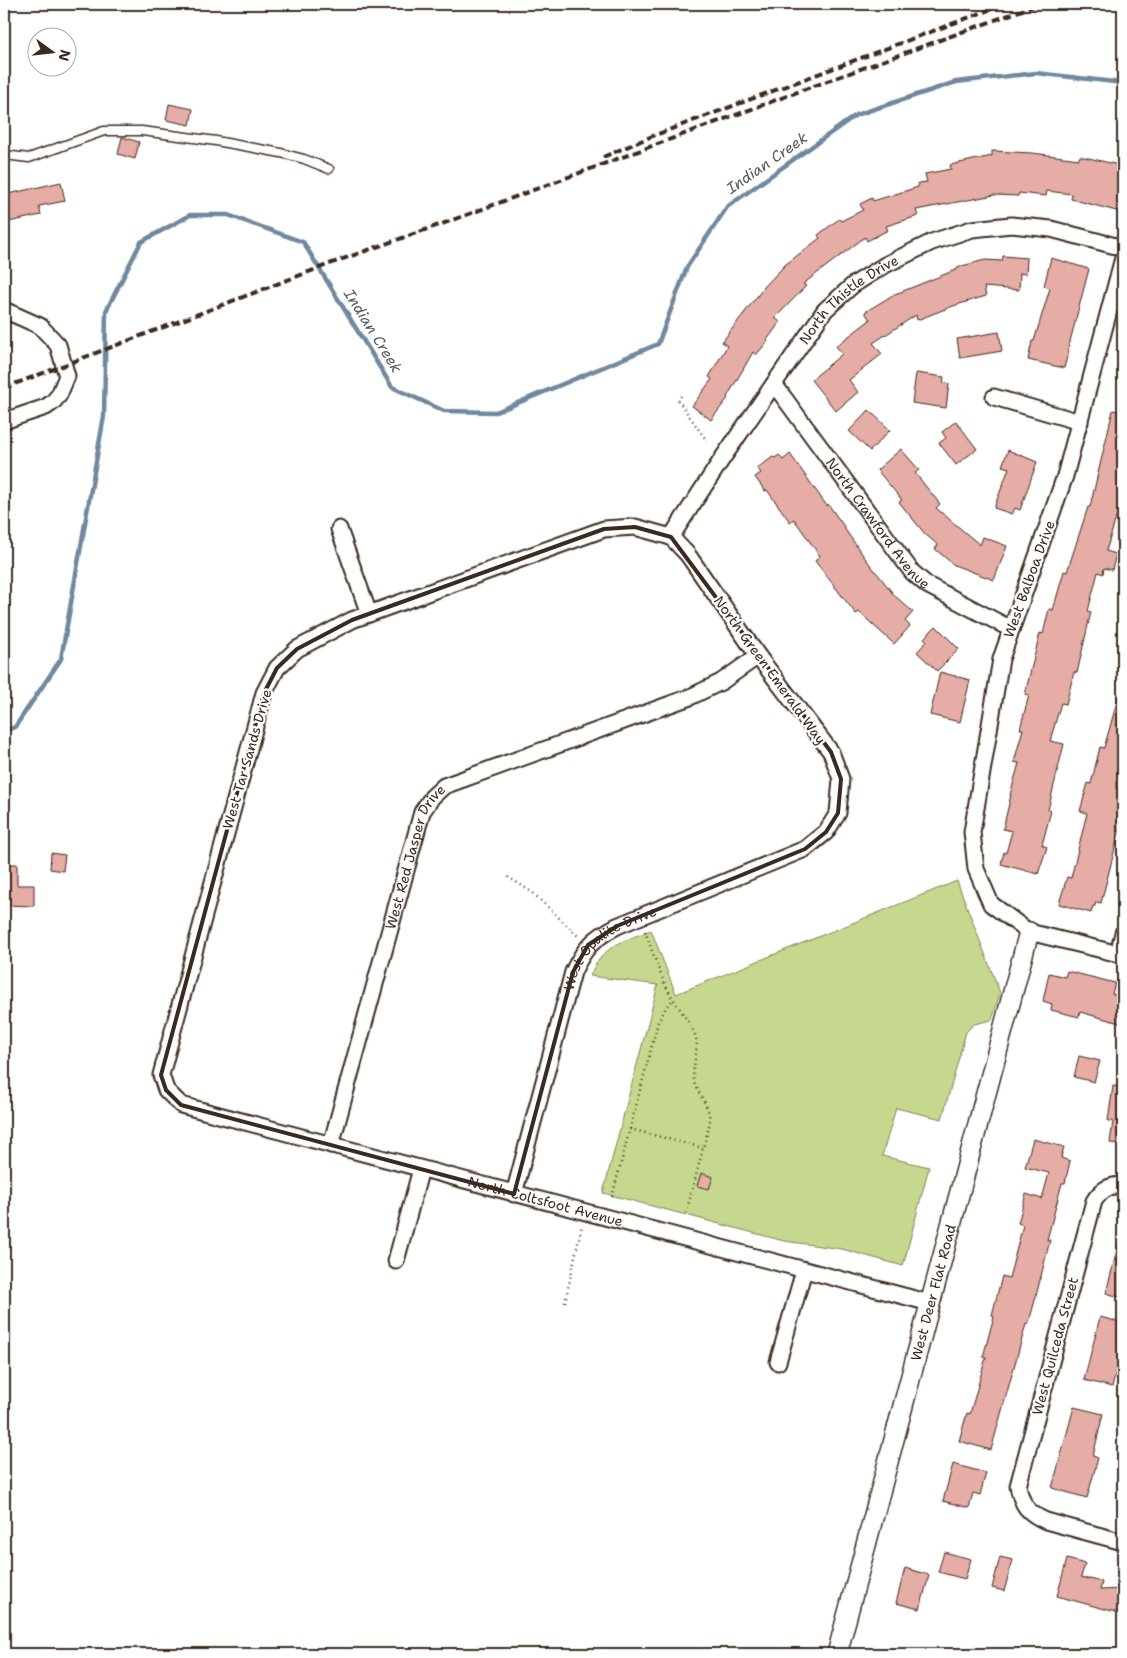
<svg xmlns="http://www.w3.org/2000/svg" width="1127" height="1658" viewBox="0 0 1127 1658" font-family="'Shantell Sans',sans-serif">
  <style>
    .green { fill: #c6d88d; stroke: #808156 }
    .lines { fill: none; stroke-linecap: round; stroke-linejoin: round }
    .stream { stroke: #70889d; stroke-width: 4.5 }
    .building { fill: #e6aca6; stroke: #3b2a1e }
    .service-casing { stroke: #3b2a1e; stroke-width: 11 }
    .minor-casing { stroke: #3b2a1e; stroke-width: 19 }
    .tertiary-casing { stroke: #3b2a1e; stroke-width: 22 }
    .path { stroke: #3b2a1e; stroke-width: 2.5; stroke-dasharray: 1 4; stroke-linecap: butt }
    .service { stroke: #fff; stroke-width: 8 }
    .minor { stroke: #fff; stroke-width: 15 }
    .tertiary { stroke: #fff; stroke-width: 19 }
    .rail { stroke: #3b2a1e; stroke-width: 4; stroke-dasharray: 8 4; stroke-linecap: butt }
    .marked { fill: none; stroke: #3b2a1e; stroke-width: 4; stroke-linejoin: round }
    .labels { text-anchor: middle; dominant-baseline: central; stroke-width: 4.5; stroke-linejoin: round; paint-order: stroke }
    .street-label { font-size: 14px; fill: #3b2a1e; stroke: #fff }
    .water-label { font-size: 15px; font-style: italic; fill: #56595d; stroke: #fff }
  </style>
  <rect width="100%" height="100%" fill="#fff"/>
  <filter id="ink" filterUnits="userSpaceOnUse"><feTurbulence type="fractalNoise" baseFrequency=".02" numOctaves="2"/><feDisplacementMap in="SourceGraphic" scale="10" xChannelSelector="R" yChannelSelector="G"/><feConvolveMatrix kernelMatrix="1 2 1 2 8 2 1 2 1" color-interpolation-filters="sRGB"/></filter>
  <g filter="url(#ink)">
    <path class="green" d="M957 881 1000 993 992 1020 974 1024 966 1032 942 1119 896 1108 882 1156 929 1167 903 1266 842 1249 784 1241 603 1193 658 985 590 976C603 945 622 942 651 930L676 994Z"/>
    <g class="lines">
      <path class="stream" d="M4 731 15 727 61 659 104 416 106 311 141 242 190 215H228L303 242 392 387 444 411 496 412 658 344 687 267 727 207 856 115 956 82 1036 73 1123 83"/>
    </g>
    <path class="building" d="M169 104 193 109 190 125 166 120Z
      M122 137 139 142 135 159 118 154Z
      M992 151 1032 153 1079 159 1080 156 1123 166V199L1120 212 1071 199 1072 194 1047 191 1046 196 1019 193 1018 196 994 195 916 210 918 216 886 226 888 230 867 241 865 237 803 284 806 286 775 318 780 322 767 340 768 341 756 355 753 352 727 397 728 398 711 420 692 406 712 379 709 377 727 346 722 342 765 286 785 265 820 238 818 235 839 219 841 221 863 210 860 204 872 198 873 201 918 187V183L927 182 925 174 951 169 950 165 992 156Z
      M61 182 65 201 39 206 41 215 4 223V195Z
      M1003 256 1027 258 1026 274 1020 273 1019 290 984 287 986 296 953 306 917 320 916 315 873 343 882 354 849 380 858 392 836 411 811 380 842 354 836 346 870 320 865 312 893 295 958 269V267L985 260 1002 261Z
      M1051 258 1089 269 1068 349 1069 350 1064 368 1028 360 1032 341H1034L1050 288 1044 286Z
      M999 332 1002 351 960 358 957 339Z
      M916 373 944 377 943 383 949 384 946 408 912 403Z
      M869 410 890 430 870 451 849 431Z
      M1113 410 1123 412V509L1119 508 1106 551 1116 554 1112 570 1104 568 1103 574 1098 572 1088 611 1091 612 1077 673 1074 672 1066 704 1061 703 1050 741 1064 744 1048 810 1051 811 1042 845 1047 847 1038 874 1001 864 1004 852 1006 853 1012 831 1003 829 1011 795H1010L1019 763 1014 762 1023 729H1020L1029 695 1025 694 1040 633 1043 634 1049 609 1053 610 1064 571 1067 572 1088 507H1090Z
      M956 421 977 449 956 465 939 443 946 438 942 432Z
      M901 449 919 470 915 473 940 504 936 508 980 545 983 537 1007 546 994 580 954 565 935 549 938 545 925 534 899 502 902 500 877 470Z
      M1008 450 1037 462 1020 510 1015 508 1012 514 994 508 1009 468 1002 466Z
      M790 454 827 506 828 504 845 528H844L865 558 895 596 913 612 905 621 910 626 894 644 859 612 856 614 815 561 820 556 794 519 790 522 767 490 765 491 755 477 761 473 757 468 773 457 775 458 779 455 783 460Z
      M936 626 959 649 937 671 917 652 927 641 924 638Z
      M940 672 970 680 960 722 930 715Z
      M1120 691H1123V817L1101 903 1096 902 1095 906H1093L1091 913 1059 904 1067 877 1071 878 1087 813 1080 811 1088 783 1091 784 1100 747 1104 748Z
      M51 853 65 855 63 871 50 869Z
      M4 864H17V885H34V906L4 905Z
      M1067 971 1115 983 1112 994 1123 997V1024L1080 1012 1079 1017 1051 1010 1052 1004 1043 1001 1049 973 1065 977Z
      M1079 1056 1100 1061 1094 1082 1074 1077Z
      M1113 1086 1123 1087V1144L1110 1143 1113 1121H1108Z
      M1033 1139 1064 1147 1061 1158 1070 1161 1065 1183H1062L1047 1240H1050L1034 1304 1028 1325 1026 1324 991 1450 959 1441 967 1413 970 1414 986 1357H983L994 1316 992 1315 1002 1276 1009 1278 1023 1225 1018 1223 1026 1194 1042 1199 1049 1173 1025 1167Z
      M701 1173 713 1177 709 1189 697 1186Z
      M1119 1242 1123 1243V1298L1106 1293Z
      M1100 1317 1123 1323V1355H1121L1112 1387 1084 1380Z
      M1074 1407 1103 1414 1093 1456 1098 1458 1087 1498 1052 1488Z
      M953 1464 986 1473 980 1495 973 1493 969 1508 943 1501Z
      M944 1552 971 1559 965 1579 938 1572Z
      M1000 1557 1013 1560 1004 1591 992 1588Z
      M1067 1559 1085 1564 1081 1577 1102 1582 1100 1590 1123 1589V1614L1057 1596Z
      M905 1568 929 1575 920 1609 896 1603Z"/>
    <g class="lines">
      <g class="service-casing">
        <path id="service" d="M4 155 29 158 104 131H142L216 141 281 153 304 159 329 169"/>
      </g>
      <g class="minor-casing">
        <g id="minor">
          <path d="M1123 258 1065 476 1001 659 972 832 976 869 991 904 1029 932 1123 955"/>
          <path d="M4 310 40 326 58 345 67 376 59 395 53 402 46 407 4 421"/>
          <path id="s1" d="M774 384 912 572 927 585 1011 629"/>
          <path d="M994 397 1080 422"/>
          <path d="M339 529 369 614"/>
          <path id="s2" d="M671 537 635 527 604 529 352 620 297 649 277 668 264 693 161 1075 166 1090 181 1105 930 1303"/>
          <path id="s3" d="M671 537 724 456 825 310 853 285 885 265 932 242 972 229 1011 225 1051 229 1123 248"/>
          <path d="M1118 954 1123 933"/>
          <path id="s4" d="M331 1145 422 812 432 797 444 786 690 697 721 682 758 656"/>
          <path d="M1123 1185C1109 1185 1101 1190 1094 1201L1018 1486C1022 1506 1028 1513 1046 1521L1123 1542"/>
          <path id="s5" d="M514 1194 573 972C584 948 594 938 617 926L805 849 826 832 838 813 841 779 831 752 758 656 688 555 671 537"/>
          <path d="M396 1261 421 1169"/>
          <path d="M778 1362 804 1270"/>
        </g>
      </g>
      <g class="tertiary-casing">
        <g id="tertiary">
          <path id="s6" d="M837 1654 1029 932"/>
        </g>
      </g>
      <path class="path" d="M681 396 678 400 709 444
        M508 877 532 892 579 937
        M645 931C652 950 658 970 667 988 674 1003 693 1025 696 1038 699 1052 691 1066 694 1080 698 1095 710 1106 710 1122L685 1217
        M630 1129 703 1148
        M612 1197 658 1022 667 1006 673 1000
        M565 1302 582 1225"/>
      <use href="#service" class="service"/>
      <use href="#minor" class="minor"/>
      <use href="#tertiary" class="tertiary"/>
      <path class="rail" d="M603 157 650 137 1005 4
        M4 388 340 260 442 224 811 87 1039 4"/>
    </g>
  </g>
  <path class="marked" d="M635 527 671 537 831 752 841 779 838 813 826 832 805 849 617 926 588 945 573 972 514 1194 181 1105 166 1090 161 1075 264 693 277 668 297 649 352 620 604 529Z"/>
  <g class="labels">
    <g class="street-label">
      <text stroke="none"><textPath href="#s3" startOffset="299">North Thistle Drive</textPath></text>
      <text stroke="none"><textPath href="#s1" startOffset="174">North Crawford Avenue</textPath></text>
      <text transform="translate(1029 579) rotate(-70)">West Balboa Drive</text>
      <text transform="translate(770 670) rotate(54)">North Green Emerald Way</text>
      <text transform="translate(247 759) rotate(-74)">West Tar Sands Drive</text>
      <text stroke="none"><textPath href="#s4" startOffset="301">West Red Jasper Drive</textPath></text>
      <text stroke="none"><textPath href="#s5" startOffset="274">West Opalite Drive</textPath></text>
      <text stroke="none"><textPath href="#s2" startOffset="1264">North Coltsfoot Avenue</textPath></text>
      <text stroke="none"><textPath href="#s6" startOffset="374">West Deer Flat Road</textPath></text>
      <text transform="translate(1055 1346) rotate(-75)">West Quilceda Street</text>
    </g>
    <g class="water-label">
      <text transform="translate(767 163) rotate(-35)">Indian Creek</text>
      <text transform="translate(373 331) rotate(58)">Indian Creek</text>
    </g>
  </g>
  <rect width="1127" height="1658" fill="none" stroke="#fff" stroke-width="20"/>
  <rect x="10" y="10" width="1107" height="1638" fill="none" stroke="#3b2a1e" stroke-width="2" filter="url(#ink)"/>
  <g transform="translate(52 52) rotate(105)"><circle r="24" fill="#ffffff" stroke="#b1aaa5"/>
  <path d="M0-4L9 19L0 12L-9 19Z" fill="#3b2a1e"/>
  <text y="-8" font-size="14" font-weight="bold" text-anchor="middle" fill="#3b2a1e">N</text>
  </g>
</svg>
